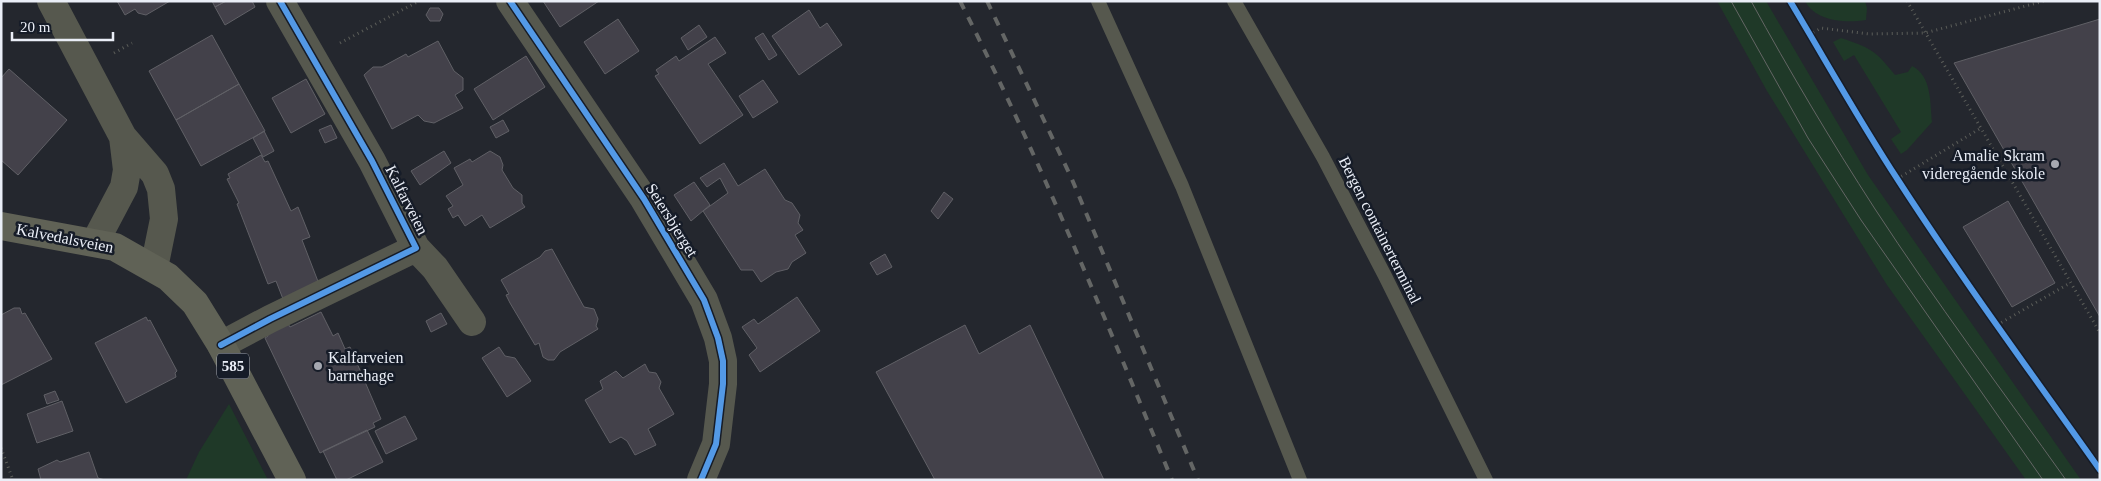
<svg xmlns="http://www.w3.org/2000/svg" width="2101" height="481" viewBox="0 0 2101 481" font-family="'Times New Roman',serif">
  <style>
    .green { fill: #1f3928 }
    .building { fill: #43414a; stroke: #606066 }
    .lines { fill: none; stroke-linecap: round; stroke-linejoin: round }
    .path { stroke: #5b5d59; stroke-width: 3; stroke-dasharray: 1 4; stroke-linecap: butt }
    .lane { stroke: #56584e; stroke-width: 14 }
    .street { stroke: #56584e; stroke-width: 28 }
    .primary { stroke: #606256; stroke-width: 28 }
    .tram { stroke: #646665; stroke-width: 1 }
    .rail { stroke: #646665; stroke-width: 4; stroke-dasharray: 9 9; stroke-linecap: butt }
    .cycleway-casing { stroke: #161c28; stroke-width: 9 }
    .cycleway { stroke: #5399e6; stroke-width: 6 }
    .poi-dot { fill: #a5a8b1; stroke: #161c28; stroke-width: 2 }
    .labels { text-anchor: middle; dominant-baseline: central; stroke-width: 5; stroke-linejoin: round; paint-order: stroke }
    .shield { fill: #161c28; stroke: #aaafb9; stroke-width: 1 }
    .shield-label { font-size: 15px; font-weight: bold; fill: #eaeef7 }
    .poi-label { font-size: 16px; fill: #eaeef7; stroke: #161c28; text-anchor: end }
    .street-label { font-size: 16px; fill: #eaeef7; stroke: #161c28 }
  </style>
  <rect width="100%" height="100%" fill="#24272e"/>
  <path class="green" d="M1717 1H1766L1868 175 2081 480H2026L1887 285 1767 91Z
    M1805 1H1865L1867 8 1866 20C1846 23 1816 22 1805 1Z
    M1841 38C1871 48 1875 50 1895 75L1908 72 1912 66C1932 76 1930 103 1932 122L1907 150 1901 154 1891 139 1901 132 1854 55 1844 61 1833 42Z
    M229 404 268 480H186L199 452Z"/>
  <path class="building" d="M117 1H170L146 15 138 13 135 9 125 15Z
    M212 1H226L215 7Z
    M226 1H252L255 7 225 25 215 7Z
    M543 1H599L560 27Z
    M430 8H439L443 14 440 21H430L426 15Z
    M809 10 820 28 827 23 842 45 799 75 772 36Z
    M618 19 639 51 605 74 584 42Z
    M2100 19V317L1954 63Z
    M699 25 707 37 688 50 681 38Z
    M763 33 777 55 769 60 755 38Z
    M212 35 239 84 176 120 149 71Z
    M715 37 726 53 708 64 743 115 700 144 655 76 659 74 656 70 676 56 679 61Z
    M438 41 454 71 463 78V90L455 95 463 108 434 123 424 121 418 115 392 129 364 75 373 67H382L406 54 408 57Z
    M526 56 545 87 493 120 474 89Z
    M9 69 67 120 18 175 1 160V78Z
    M306 79 325 114 291 133 272 98Z
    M763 80 778 102 753 118 739 96Z
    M239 84 265 131 201 166 176 120Z
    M503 120 509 131 496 138 490 127Z
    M331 125 337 138 325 143 319 130Z
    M264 131 274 151 263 157 253 138Z
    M444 151 451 163 420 185 411 171Z
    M490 151 500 157 503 165 502 170 513 188 522 195V203L525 207 490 228 482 215 465 226 458 215 453 218 448 209 453 206 446 196 463 185 454 168 470 159 472 162Z
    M261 155 265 162 268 161 291 211 298 207 310 237 302 240 319 284 283 299 276 281 268 284 237 204 239 203 227 179 230 178 228 174Z
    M724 163 738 186 765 169 785 200 792 203 800 215 798 223 803 230 795 235 806 253 792 262 788 269 776 272 761 282 753 270H741L703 211 728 193 720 178 707 187 700 178Z
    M694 182 710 205 691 221 674 195Z
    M944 192 953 199 938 219 931 211Z
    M2008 201 2055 283 2012 307 1963 227Z
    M552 249 584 307 594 309 598 319 596 326 598 329 560 352 554 360H548L543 357 539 343 535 345 510 303 506 295 509 294 501 280 540 257 545 251Z
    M885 254 892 267 877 275 870 263Z
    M797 297 820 331 760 372 749 355 757 348 742 327 754 319 758 324Z
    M14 308H20L22 314 25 313 52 359 1 385V315Z
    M321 312 333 336 338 333 345 349 350 347 381 419 373 423 375 427 320 453 265 338 268 336 266 332 287 322 290 327Z
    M441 313 447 324 431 332 426 321Z
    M146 317 148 321 150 320 177 371 175 373 176 377 126 403 95 343Z
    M965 325 979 354 1030 325 1104 480H935L876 372Z
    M499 347 505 356 515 358 531 381 507 397 482 358Z
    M645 364 649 372 656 373 661 382 659 388 674 414 648 429 656 445 635 455 627 441 621 437 610 443 585 400 603 389 600 381 616 371 623 378Z
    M55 391 59 400 47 404 44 395Z
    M62 401 73 431 37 443 27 414Z
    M405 416 417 439 386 454 375 431Z
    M367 430 383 462 346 480H337L323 451Z
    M89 452 98 478 105 480H41L38 469 57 460 60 462Z"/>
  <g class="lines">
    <path class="path" d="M1907 1 2100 333
      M1809 35 1821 28 1869 34 1925 33 2044 1
      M340 43 419 1
      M114 53 132 43
      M1897 179 1981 128
      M1997 325 2070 283
      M1 448 13 480"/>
    <path class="lane" d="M1098 1 1182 186 1300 480
      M1234 1 1323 157 1385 276 1486 480"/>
    <path class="street" d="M51 1 123 137 155 174 161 189 164 219 154 268
      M510 1 644 199 704 300 718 338 723 361V384L716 444 701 480
      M95 242 124 187 127 170 123 137
      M416 248 435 268 472 322
      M221 345 270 319 416 248 372 161 280 1"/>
    <path class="primary" d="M1 226 115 247 168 277 195 303 221 345 292 480"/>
    <path class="tram" d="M1731 1 1808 138 1861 220 2043 480
      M1751 1C1790 72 1831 141 1875 209 1935 301 2002 390 2066 480"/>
    <path class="rail" d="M960 1C1039 157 1105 318 1172 480
      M987 1 1071 177 1198 480"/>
    <g class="cycleway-casing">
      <path id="cycleway" d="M510 1 644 199 704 300 718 338 723 361V384L716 444 701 480
        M1790 1C1826 61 1860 122 1898 180 1962 279 2032 374 2100 470
        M221 345 270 319 416 248 372 161 280 1"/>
    </g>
    <use href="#cycleway" class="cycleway"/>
  </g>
  <g class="poi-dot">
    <circle cx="2055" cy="164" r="5"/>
    <circle cx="318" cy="366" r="5"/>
  </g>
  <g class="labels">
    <rect class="shield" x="217" y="353.5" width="32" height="25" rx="4"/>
    <g class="shield-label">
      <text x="233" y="366">585</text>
    </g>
    <g class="poi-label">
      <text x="2045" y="155">Amalie Skram<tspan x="2045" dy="18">videregående skole</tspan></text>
      <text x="328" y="357" text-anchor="start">Kalfarveien<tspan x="328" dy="18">barnehage</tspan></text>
    </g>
    <g class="street-label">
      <text transform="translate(407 200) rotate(63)">Kalfarveien</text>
      <text transform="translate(672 220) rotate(58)">Seiersbjerget</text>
      <text transform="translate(1380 230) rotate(63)">Bergen containerterminal</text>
      <text transform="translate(65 238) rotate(11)">Kalvedalsveien</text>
    </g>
  </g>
  <rect width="2101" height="481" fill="none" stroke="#eaeef7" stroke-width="5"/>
  <path d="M12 32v8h101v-8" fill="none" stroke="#eaeef7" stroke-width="2.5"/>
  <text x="20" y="32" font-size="15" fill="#eaeef7" stroke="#161c28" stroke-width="4" paint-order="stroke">20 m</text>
</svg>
